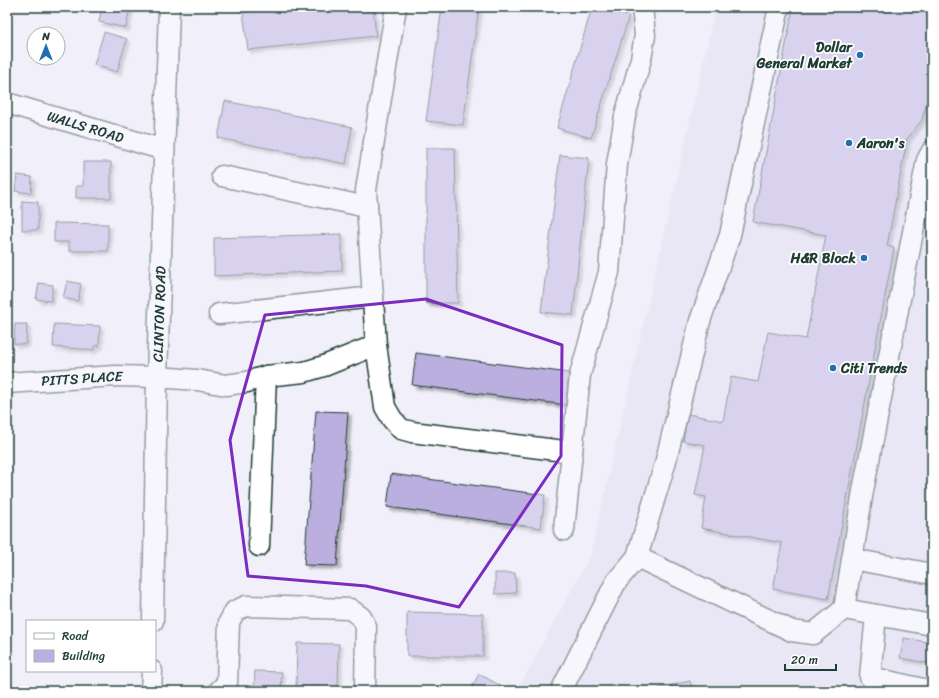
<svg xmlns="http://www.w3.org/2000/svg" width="939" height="698" viewBox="0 0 939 698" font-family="Sriracha,sans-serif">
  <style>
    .built { fill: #e1dcf2 }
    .building { fill: #bbafe0; stroke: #1f3d34; filter: url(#shadow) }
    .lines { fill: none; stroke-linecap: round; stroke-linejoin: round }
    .minor-casing { stroke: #1f3d34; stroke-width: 23 }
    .minor { stroke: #fff; stroke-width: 20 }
    .marked { fill: none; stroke: #7b2cbf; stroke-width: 3; stroke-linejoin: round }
    .poi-dot { fill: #1f6fb2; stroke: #fff; stroke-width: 1.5 }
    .labels { text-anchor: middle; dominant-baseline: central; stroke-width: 3.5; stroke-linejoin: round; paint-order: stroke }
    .poi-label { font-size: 14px; font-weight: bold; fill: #1f3d34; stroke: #fff; text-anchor: end }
    .street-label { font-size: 14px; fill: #1f3d34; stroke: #fff }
  </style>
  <defs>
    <filter id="shadow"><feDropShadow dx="3.5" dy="3.5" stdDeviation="1" flood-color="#0004"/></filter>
  </defs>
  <rect width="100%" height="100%" fill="#f1eff9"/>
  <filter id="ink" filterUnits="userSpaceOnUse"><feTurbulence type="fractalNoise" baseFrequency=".025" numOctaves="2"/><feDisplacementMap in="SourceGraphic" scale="8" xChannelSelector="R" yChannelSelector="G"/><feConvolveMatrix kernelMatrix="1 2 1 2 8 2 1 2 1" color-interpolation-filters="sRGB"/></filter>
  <g filter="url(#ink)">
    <path class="built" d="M716 7H932V691H517L591 554Z"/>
    <path class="building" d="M102 7H130L126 28 99 22Z
      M298 7H373L376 36 248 50 243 12Z
      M442 7H479L463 125 426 121Z
      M592 7H599L629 16 591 138 557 128Z
      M793 7H932V80L922 120 907 139 887 246 894 248 828 599 773 589 782 543 701 528 706 497 695 495 705 445 683 441 688 414 723 421 731 377 758 382 768 332 806 339 826 235 753 222Z
      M104 32 127 39 117 72 94 65Z
      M225 101 352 127 346 164 218 138Z
      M426 148H455L458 303H426Z
      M560 155 589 158 573 315 541 312Z
      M83 162H111V198H76V186H83Z
      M17 175 32 177 31 193 15 191Z
      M22 201 38 202V230H22Z
      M54 223 108 224V251H69V242H54Z
      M342 234V271L214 276V238Z
      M67 281 81 284 78 301 63 298Z
      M39 283 53 285 51 301 36 299Z
      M15 324H27L26 344H14Z
      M54 324 100 326 99 346H94V350L53 347Z
      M416 353 569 373 566 405 412 385Z
      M316 411 348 412 337 566 304 565Z
      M391 474 545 495 541 528 387 507Z
      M495 573H515L516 593 495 594Z
      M407 612 483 614V656H407Z
      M904 638 932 643V664L900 658Z
      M297 643 339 644 338 691H296Z
      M255 671 282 672 281 691H254Z
      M479 674 510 691H470Z
      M690 681 692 691H659V688Z"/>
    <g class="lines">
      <g class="minor-casing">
        <g id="minor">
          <path d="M396 7 366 190 376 345 385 407 392 419 401 429 412 432 572 452"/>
          <path id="s1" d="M7 103 164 150"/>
          <path d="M222 176 367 207"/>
          <path d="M219 314 373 297"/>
          <path id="s2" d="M7 383 115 376 157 377 197 380 226 385 247 382 266 376 304 372 324 366 376 345"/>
          <path d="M564 530 580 375 609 272 617 164 625 116 641 59 645 35 642 7"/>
          <path d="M259 546 266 376"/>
          <path d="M637 557 792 631 813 634 844 609 932 625"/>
          <path d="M852 559 932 574"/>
          <path d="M844 609 863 491 919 201 927 160 932 151"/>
          <path d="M876 615 870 677 932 691"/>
          <path id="s3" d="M153 621 157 377 169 7"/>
          <path d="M151 691 152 671"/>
          <path d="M219 691 227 683 229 622 235 611 246 606 350 609 361 617 366 626 365 691"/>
          <path d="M561 691 616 582 637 557 665 464 700 321 730 235 779 7"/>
        </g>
      </g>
      <use href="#minor" class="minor"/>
    </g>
  </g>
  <path d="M0 0H939V698H0ZM426 299 562 345 561 456 459 607 366 586 248 576 230 440 265 315Z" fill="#f1eff9" fill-opacity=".55" fill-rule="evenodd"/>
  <path class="marked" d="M426 299 562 345 561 456 459 607 366 586 248 576 230 440 265 315Z"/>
  <g class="poi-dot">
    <circle cx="860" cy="55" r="4"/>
    <circle cx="849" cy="143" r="4"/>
    <circle cx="864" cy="258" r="4"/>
    <circle cx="833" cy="368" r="4"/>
  </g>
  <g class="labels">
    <g class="poi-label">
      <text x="852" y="47">Dollar<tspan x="852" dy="16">General Market</tspan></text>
      <text x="857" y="143" text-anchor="start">Aaron's</text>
      <text x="856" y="258">H&amp;R Block</text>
      <text x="841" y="368" text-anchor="start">Citi Trends</text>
    </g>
    <g class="street-label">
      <text stroke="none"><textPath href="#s1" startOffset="82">WALLS ROAD</textPath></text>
      <text stroke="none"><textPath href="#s3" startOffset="307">CLINTON ROAD</textPath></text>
      <text stroke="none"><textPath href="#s2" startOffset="75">PITTS PLACE</textPath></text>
    </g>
  </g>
  <rect width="939" height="698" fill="none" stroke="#fff" stroke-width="24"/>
  <rect x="12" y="12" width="915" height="674" fill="none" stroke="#1f3d34" stroke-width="1.5" filter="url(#ink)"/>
  <rect x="26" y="620" width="130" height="52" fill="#ffffff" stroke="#a5b1ae"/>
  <rect x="34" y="633" width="20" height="6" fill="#ffffff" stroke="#a5b1ae"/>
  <text x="62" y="640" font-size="12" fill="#1f3d34">Road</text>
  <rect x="34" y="650" width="20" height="12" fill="#bbafe0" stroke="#a5b1ae"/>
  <text x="62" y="660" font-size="12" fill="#1f3d34">Building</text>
  <g transform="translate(46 46)"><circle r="19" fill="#ffffff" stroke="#a5b1ae"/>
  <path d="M0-3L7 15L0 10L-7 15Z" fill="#1f6fb2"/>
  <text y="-6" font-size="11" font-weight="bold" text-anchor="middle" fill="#1f3d34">N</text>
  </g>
  <path d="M785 664v6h51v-6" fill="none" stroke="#1f3d34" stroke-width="2"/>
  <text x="791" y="664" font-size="12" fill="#1f3d34" stroke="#ffffff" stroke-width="3" paint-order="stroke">20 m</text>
</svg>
